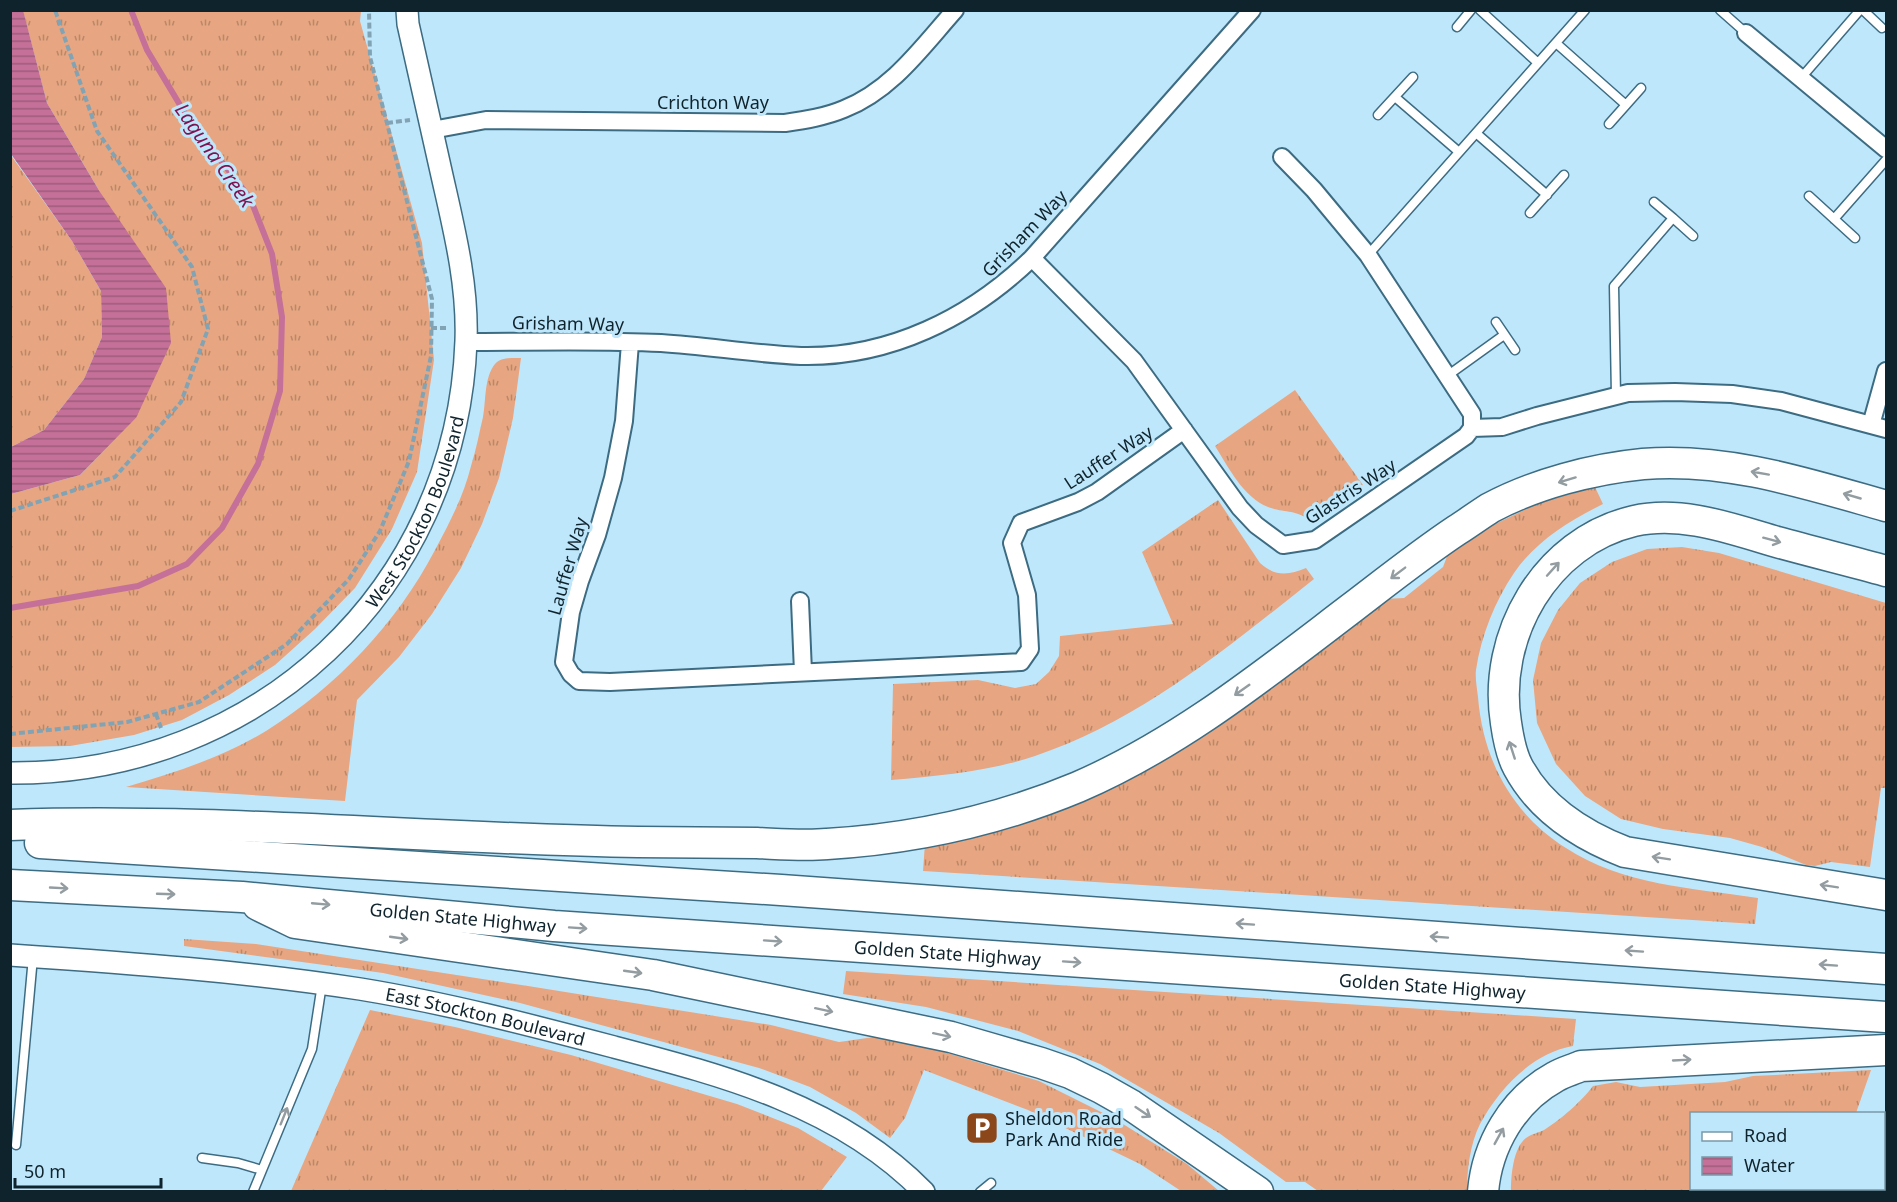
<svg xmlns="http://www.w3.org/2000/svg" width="1897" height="1202" viewBox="0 0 1897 1202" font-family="'Noto Sans',sans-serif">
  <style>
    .grass { fill: url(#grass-tufts) }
    .water { fill: url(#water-rules) }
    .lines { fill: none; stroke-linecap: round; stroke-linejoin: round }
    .stream { stroke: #c57098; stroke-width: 6 }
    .service-casing { stroke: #3d6c82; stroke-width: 11 }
    .minor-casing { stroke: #3d6c82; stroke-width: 20 }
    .tertiary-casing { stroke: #3d6c82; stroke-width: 24 }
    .secondary-casing { stroke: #3d6c82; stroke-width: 27 }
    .motorway-casing { stroke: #3d6c82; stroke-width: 33 }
    .path { stroke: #82a3b3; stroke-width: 4; stroke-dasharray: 6 3; stroke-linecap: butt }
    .service { stroke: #fff; stroke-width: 8 }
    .minor { stroke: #fff; stroke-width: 16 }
    .tertiary { stroke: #fff; stroke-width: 21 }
    .secondary { stroke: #fff; stroke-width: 24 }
    .motorway { stroke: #fff; stroke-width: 30 }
    .oneway { stroke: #939ca0 }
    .labels { text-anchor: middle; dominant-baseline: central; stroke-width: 6; stroke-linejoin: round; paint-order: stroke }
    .street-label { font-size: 18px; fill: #0f232c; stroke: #bfe7fb }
    .poi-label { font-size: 18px; fill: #0f232c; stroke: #bfe7fb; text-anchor: start }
    .water-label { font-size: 20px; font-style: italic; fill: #7c1451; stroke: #bfe7fb }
  </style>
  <defs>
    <pattern id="grass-tufts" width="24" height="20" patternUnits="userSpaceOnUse" patternTransform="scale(1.5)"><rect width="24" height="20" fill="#e7a681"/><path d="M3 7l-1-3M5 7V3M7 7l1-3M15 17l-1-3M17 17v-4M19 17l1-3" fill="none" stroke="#ba876a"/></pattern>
    <pattern id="water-rules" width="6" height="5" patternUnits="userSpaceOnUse" patternTransform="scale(1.5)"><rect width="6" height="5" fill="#c57098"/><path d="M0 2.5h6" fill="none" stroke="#9e5c7c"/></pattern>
  </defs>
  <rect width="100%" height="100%" fill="#bfe7fb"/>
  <path class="grass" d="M23 11H361L360 21 422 243 434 360 417 472 392 529 355 588 315 629 275 665 229 695 182 720 134 735 70 746 11 747V494L80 475 136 418 100 192 47 103Z
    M10 154 72 241 101 291 102 337 84 379 44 430 11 447Z
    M521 358 513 418 499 478 482 524 461 568 432 614 399 657 357 700 345 801 126 787C174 773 223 757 266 731 336 687 397 623 435 550 449 524 464 495 471 466 476 450 479 434 483 417 486 402 484 377 495 364 501 357 512 358 521 358Z
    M1295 390 1363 485 1313 522C1293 508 1287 514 1268 507 1243 497 1229 468 1215 446Z
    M1595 487 1603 504C1569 521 1536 541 1514 573 1495 601 1481 636 1476 670 1475 678 1477 688 1478 697 1483 760 1512 814 1566 848 1622 885 1693 888 1758 898L1755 924 923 871 925 843 992 830 1383 599 1404 598 1443 567 1449 551 1493 525 1539 503Z
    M1218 500 1260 563C1275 577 1289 575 1306 568L1314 579C1228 647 1140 721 1035 756 990 771 939 776 891 780L893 684 978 680 1015 688 1036 684 1049 672 1059 656 1060 636 1173 624 1142 552Z
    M1682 547 1719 553 1886 603V788H1881L1870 867 1831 862 1815 866 1806 865 1762 847 1730 838 1663 829 1621 819 1585 796 1556 764 1537 723 1533 680 1541 643 1558 610 1580 583 1612 562 1647 549Z
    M184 939 256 944 528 986 771 1025 839 1042 874 1037 931 1048 1039 1081 1115 1119 1187 1164 1219 1191H1181L1140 1164 1028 1110 924 1070 905 1118 890 1138 856 1113 810 1087 759 1068 520 1003 383 973 184 946Z
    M846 971 1576 1019 1573 1046C1532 1053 1499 1089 1480 1124 1470 1144 1467 1170 1467 1191H1318L1305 1182H1286L1219 1133 1100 1064 1018 1031 926 1007 843 994Z
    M370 1010 455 1027 571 1055 737 1104 798 1128 847 1157 821 1191H291Z
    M1871 1070 1856 1113 1692 1114V1188L1834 1189 1833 1191H1511C1511 1176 1513 1148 1526 1138 1531 1134 1538 1133 1544 1130 1560 1120 1582 1101 1593 1086L1616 1082 1640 1087 1725 1082 1753 1076Z"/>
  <path class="water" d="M23 10 47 103 100 192 166 288 171 343 136 418 80 475 11 494V447L44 430 84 379 102 337 101 291 72 241 11 154V11Z"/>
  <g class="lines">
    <path class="stream" d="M10 608 138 586 187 564 222 528 258 464 280 391 282 317 272 254 250 198 189 120 147 50 131 10"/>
    <g class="service-casing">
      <path id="service" d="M1480 10 1538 63
        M1720 10 1746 33
        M1863 10 1882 28
        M1457 27 1471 10
        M1556 43 1626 105
        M1801 78 1860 10
        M1395 97 1459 152
        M1378 115 1413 77
        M1609 124 1641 88
        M1476 133 1547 195
        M1809 196 1855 238
        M1654 202 1673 218
        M1530 213 1564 175
        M1834 219 1886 160
        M1368 255 1585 10
        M1496 322 1515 350
        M1447 376 1504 335
        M1616 396 1614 286 1673 218 1693 236
        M16 1145 33 957
        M202 1158 238 1163 262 1170
        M253 1192 312 1049 322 984
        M980 1192 991 1183"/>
    </g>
    <g class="minor-casing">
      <path id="minor" d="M1746 33 1886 149
        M432 130 486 120 785 123C805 120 825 117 844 109 892 90 922 47 955 10
        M1032 258 1134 361 1240 508 1256 525 1283 545 1315 540 1466 436 1472 428V414L1368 255 1314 190 1282 157
        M466 342C531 342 596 340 661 343 708 346 754 354 801 356 889 358 970 318 1032 258L1252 10
        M630 343 624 421 613 478 597 535 580 581 571 612 564 662 571 674 579 681 610 682 1021 662 1030 649 1027 595 1012 543 1021 523 1078 502 1097 492 1184 430
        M1871 425 1886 371
        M1472 428 1502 427 1537 416 1628 393 1675 392 1732 394 1781 401 1886 429
        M800 601 803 672"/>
    </g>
    <g class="tertiary-casing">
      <g id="tertiary">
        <path id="s1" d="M10 773C257 775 457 590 466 341 468 286 455 233 443 180 431 128 420 76 408 24L407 10"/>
        <path id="s2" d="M10 955C127 963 244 971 360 989 446 1003 530 1025 614 1047 725 1076 840 1106 924 1192"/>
      </g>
    </g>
    <g class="secondary-casing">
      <path id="secondary" d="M1884 1161 1886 1154
        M1872 1192 1873 1188"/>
    </g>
    <g class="motorway-casing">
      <g id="motorway">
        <path d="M1886 571C1850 561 1813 552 1777 542 1732 529 1682 510 1634 521 1545 542 1492 636 1506 723 1508 737 1511 754 1518 767 1541 810 1581 835 1625 852L1886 895"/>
        <path d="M10 825C220 818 429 839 638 842 678 842 717 843 757 843 780 844 804 846 827 844 912 839 999 820 1078 787 1180 743 1266 673 1353 607 1387 581 1421 554 1457 530 1468 523 1479 515 1490 508 1535 484 1592 469 1643 464 1726 457 1808 484 1886 506"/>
        <path d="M40 843 781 890 1886 969"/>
        <path id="s3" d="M10 885 242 897 554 926 1886 1017"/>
        <path d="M258 905 295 923 653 975 951 1037 1041 1063 1070 1073 1101 1088 1131 1105 1258 1192"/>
        <path d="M1483 1192C1487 1145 1513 1100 1555 1077 1563 1072 1572 1070 1581 1066L1886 1050"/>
      </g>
    </g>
    <path class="path" d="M387 123 410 120
      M431 328H449
      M10 511 115 477 181 402 208 329 192 267 97 131 55 10
      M156 714 161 728
      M10 734 127 722 199 702 287 644 349 579 380 531 409 461 431 356 432 299 370 57 369 10"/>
    <use href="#service" class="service"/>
    <use href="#minor" class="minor"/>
    <use href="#tertiary" class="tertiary"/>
    <use href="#secondary" class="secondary"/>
    <use href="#motorway" class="motorway"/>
  </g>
  <defs><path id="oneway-shaft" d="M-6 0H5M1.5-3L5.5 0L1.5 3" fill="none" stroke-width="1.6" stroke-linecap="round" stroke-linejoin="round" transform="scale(1.5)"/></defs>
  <g class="oneway">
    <use href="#oneway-shaft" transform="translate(1760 473) rotate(-170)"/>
    <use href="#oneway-shaft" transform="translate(1567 480) rotate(163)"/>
    <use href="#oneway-shaft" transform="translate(1852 496) rotate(-164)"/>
    <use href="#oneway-shaft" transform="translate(1772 540) rotate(15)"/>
    <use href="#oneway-shaft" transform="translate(1553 569) rotate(-48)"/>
    <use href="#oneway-shaft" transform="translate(1398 573) rotate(143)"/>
    <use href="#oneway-shaft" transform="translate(1242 690) rotate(145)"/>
    <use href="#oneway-shaft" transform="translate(1512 750) rotate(-108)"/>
    <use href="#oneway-shaft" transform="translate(1661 858) rotate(-171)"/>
    <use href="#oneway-shaft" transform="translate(1829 886) rotate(-171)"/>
    <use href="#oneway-shaft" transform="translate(59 888) rotate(3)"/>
    <use href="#oneway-shaft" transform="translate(166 894) rotate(2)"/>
    <use href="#oneway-shaft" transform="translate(321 904) rotate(5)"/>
    <use href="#oneway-shaft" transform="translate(1245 924) rotate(-176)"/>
    <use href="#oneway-shaft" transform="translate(578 928) rotate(4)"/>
    <use href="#oneway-shaft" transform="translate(1439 937) rotate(-176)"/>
    <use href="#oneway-shaft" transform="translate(399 938) rotate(8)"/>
    <use href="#oneway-shaft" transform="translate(773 941) rotate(4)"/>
    <use href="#oneway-shaft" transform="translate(1634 951) rotate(-176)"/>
    <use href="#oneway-shaft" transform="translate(1072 962) rotate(4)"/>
    <use href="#oneway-shaft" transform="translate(1828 965) rotate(-176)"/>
    <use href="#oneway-shaft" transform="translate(633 972) rotate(8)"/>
    <use href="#oneway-shaft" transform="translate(824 1010) rotate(12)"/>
    <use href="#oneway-shaft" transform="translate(942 1035) rotate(12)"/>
    <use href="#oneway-shaft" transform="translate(1682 1060) rotate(-3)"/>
    <use href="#oneway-shaft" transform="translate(1143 1112) rotate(34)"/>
    <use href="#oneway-shaft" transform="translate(284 1116) rotate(-68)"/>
    <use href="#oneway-shaft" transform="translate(1499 1136) rotate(-61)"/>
  </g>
  <defs>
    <g id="parking-square" transform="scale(1.725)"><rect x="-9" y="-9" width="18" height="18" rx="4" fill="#8b471a" stroke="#bfe7fb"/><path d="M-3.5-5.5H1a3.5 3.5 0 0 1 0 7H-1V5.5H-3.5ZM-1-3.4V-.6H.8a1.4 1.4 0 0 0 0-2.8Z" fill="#fff"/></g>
  </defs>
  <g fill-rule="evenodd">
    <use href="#parking-square" x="982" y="1128"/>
  </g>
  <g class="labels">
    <g class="street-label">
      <text x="713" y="102">Crichton Way</text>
      <text transform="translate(1024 233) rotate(-46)">Grisham Way</text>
      <text transform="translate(568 323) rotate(1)">Grisham Way</text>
      <text transform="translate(1108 457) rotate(-33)">Lauffer Way</text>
      <text transform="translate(1350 491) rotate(-33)">Glastris Way</text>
      <text stroke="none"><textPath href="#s1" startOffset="516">West Stockton Boulevard</textPath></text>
      <text transform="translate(567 566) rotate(-74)">Lauffer Way</text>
      <text stroke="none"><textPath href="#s3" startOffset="454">Golden State Highway</textPath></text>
      <text stroke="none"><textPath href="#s3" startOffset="940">Golden State Highway</textPath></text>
      <text stroke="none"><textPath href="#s3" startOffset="1426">Golden State Highway</textPath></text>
      <text stroke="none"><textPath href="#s2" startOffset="480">East Stockton Boulevard</textPath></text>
    </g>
    <g class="poi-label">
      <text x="1005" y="1118">Sheldon Road<tspan x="1005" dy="21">Park And Ride</tspan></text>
    </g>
    <g class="water-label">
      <text transform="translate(215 155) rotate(55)">Laguna Creek</text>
    </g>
  </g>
  <rect width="1897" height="1202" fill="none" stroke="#0f232c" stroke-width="24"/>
  <rect x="1690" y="1112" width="195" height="78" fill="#bfe7fb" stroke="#7999a8" stroke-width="1.5"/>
  <rect x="1702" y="1132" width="30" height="9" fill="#ffffff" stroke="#7999a8" stroke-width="1.5"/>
  <text x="1744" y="1142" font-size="18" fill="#0f232c">Road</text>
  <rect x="1702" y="1157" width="30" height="18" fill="url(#water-rules)" stroke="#7999a8" stroke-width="1.5"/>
  <text x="1744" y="1172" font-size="18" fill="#0f232c">Water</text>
  <path d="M15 1178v9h146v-9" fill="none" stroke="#0f232c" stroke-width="3"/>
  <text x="24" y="1178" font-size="18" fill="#0f232c" stroke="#bfe7fb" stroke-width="4.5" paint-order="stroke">50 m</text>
</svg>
